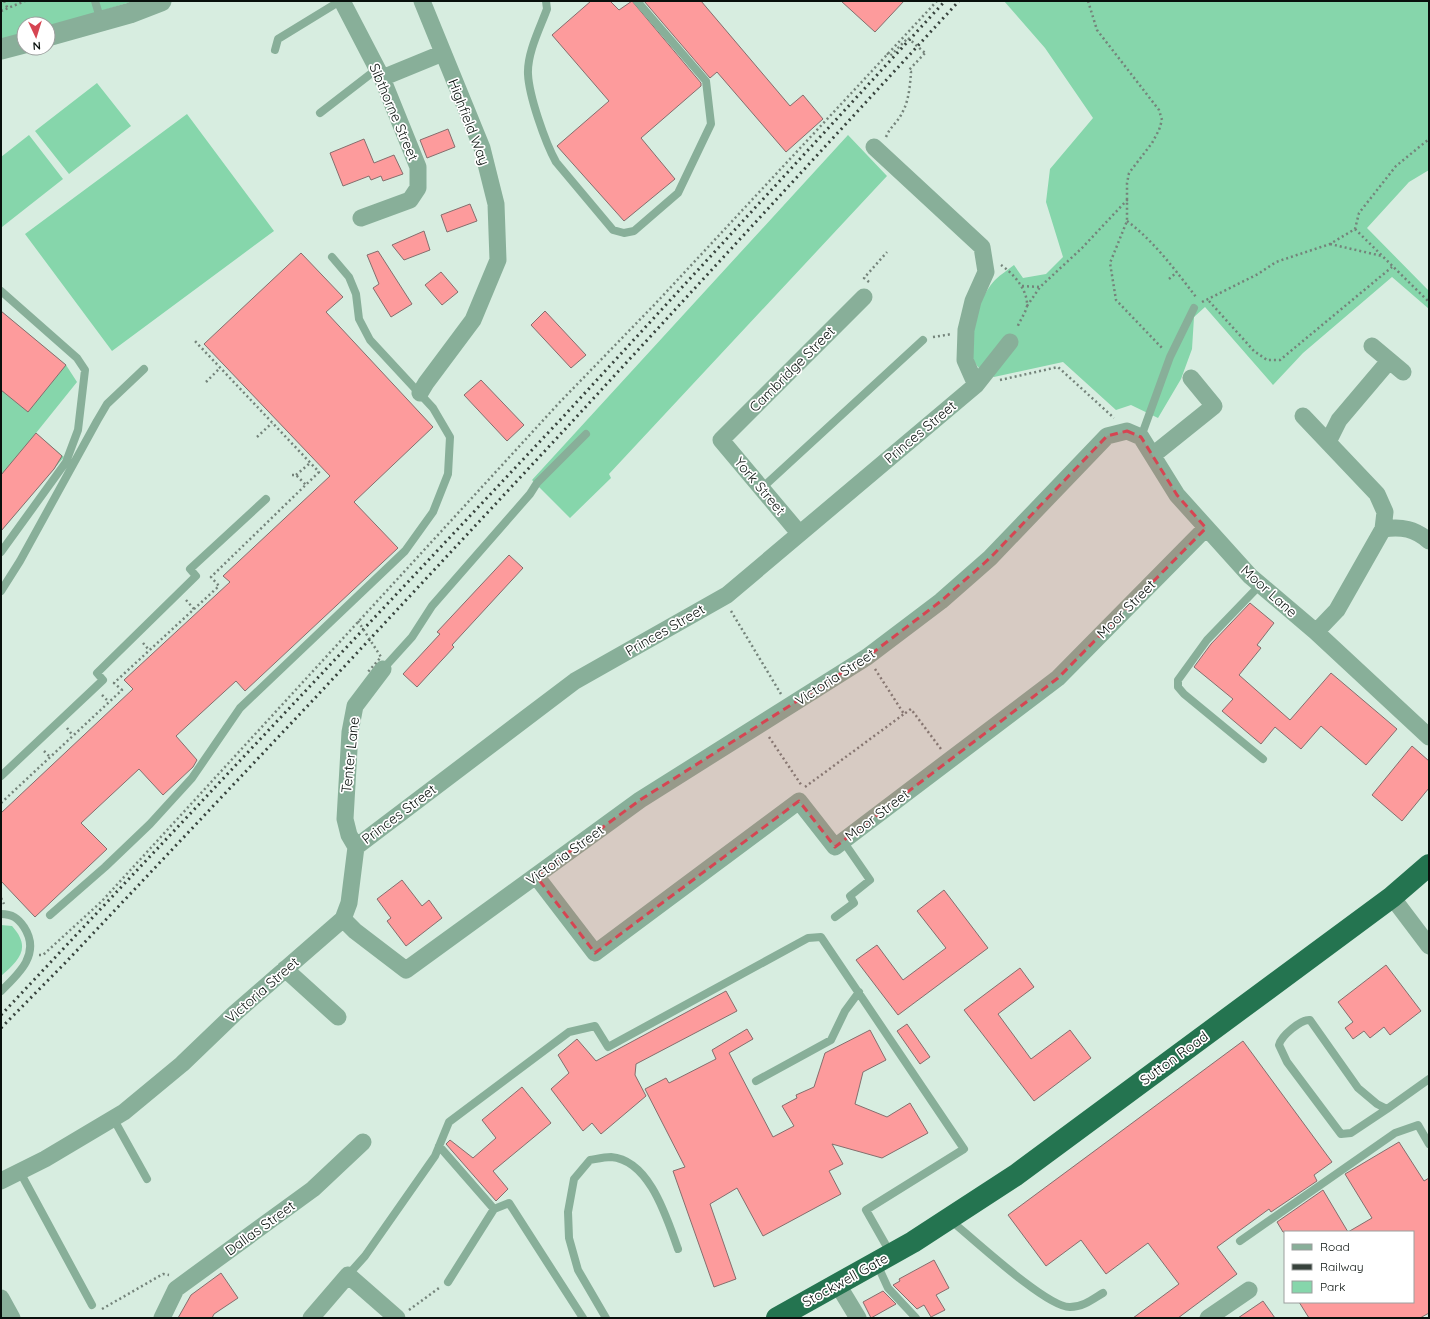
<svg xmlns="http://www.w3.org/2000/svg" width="1430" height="1319" viewBox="0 0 1430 1319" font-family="Quicksand,sans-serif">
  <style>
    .green { fill: #86d6ab }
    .building { fill: #fd9b9c; stroke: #856e6d }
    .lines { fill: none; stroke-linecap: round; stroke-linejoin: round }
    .path { stroke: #74837a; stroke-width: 2.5; stroke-dasharray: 2 3; stroke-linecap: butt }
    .service { stroke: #88af99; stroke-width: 8 }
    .minor { stroke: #88af99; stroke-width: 17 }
    .tertiary { stroke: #88af99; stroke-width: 21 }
    .trunk { stroke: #247450; stroke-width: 22 }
    .rail { stroke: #37423c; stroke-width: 3; stroke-dasharray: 2 4; stroke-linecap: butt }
    .path-bridge { stroke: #74837a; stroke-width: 2.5; stroke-dasharray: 2 3; stroke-linecap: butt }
    .marked { fill: #d64552; fill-opacity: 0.2; stroke: #d64552; stroke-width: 3; stroke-dasharray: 8 5; stroke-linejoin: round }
    .labels { text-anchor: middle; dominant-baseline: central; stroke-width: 3.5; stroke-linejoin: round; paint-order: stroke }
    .street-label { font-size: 14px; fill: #08100c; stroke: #fff }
  </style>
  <rect width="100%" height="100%" fill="#d7ede0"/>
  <path class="green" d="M1 1H134L48 27V24H24V33L1 39Z
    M1004 1H1429V170L1409 182 1367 228 1429 291V309L1392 277 1303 353 1273 385 1205 307 1194 317 1192 349 1181 379 1158 418 1131 405 1116 410 1063 362 994 377C990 375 984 373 980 369 958 349 978 298 995 280 1001 274 1008 270 1014 265L1023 278 1046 274 1063 257 1046 202 1050 169 1093 118 1045 48Z
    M97 83 131 126 69 174 35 131Z
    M187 114 274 231 112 351 25 234Z
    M29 135 63 179 2 227 1 157Z
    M848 135 887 176 609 474 611 478 570 518 532 480Z
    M1 311 66 365 77 382 36 433 64 457 1 531Z
    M1 925 12 926C32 948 19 960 1 976Z"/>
  <path class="building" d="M591 1H610L619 10 632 1 701 83V86L641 138 675 179 624 221 557 146 609 101 552 35Z
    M644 1H701L790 106 803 95 823 119 786 152 717 72 710 78Z
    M841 1H904L875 32Z
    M448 129 455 147 427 158 420 140Z
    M364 139 374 163 394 155 403 174 383 181 381 176 371 180 369 176 343 186 330 153Z
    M470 204 477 221 447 232 441 215Z
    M424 231 430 250 404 260 392 245Z
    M378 251 412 304 391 317 373 288 379 284 367 255Z
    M301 253 343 297 326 312 433 427 354 502 398 548 245 691 236 681 176 736 197 760 193 767 163 795 139 769 81 823 107 849 35 917 1 881V813L133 689 124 680 230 582 223 576 330 476 204 344Z
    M441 272 458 292 442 305 425 285Z
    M1 311 66 365 28 412 1 390Z
    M545 311 586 355 571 368 531 325Z
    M481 380 524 425 507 441 464 395Z
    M36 433 62 456 54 469 1 531V475Z
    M509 555 523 568 452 645 454 647 417 687 403 674 440 634 437 632Z
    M1250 603 1274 623 1257 645 1261 648 1239 675 1290 720 1331 673 1397 729 1366 765 1321 726 1301 749 1275 727 1261 744 1222 711 1233 699 1194 667 1211 644Z
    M1412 746 1429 761V788L1402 821 1372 795Z
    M402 880 422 906 429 900 442 918 406 946 387 921 391 918 377 899Z
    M944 890 988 948 898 1015 856 960 877 945 903 980 946 948 917 911Z
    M1386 965 1421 1011 1390 1035 1384 1027 1370 1038 1364 1031 1353 1039 1345 1028 1353 1022 1338 1002Z
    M1020 968 1034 987 998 1014 1031 1059 1070 1030 1091 1058 1034 1101 964 1010Z
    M726 991 737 1011 636 1064 635 1075 646 1096 601 1134 592 1123 583 1131 551 1089 569 1073 558 1055 577 1039 596 1061Z
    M907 1024 930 1057 920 1064 897 1031Z
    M747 1029 753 1039 729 1053 773 1137 794 1126 782 1106 797 1098 796 1095 814 1087 825 1053 870 1030 886 1060 863 1072 855 1104 887 1117 910 1103 928 1133 882 1158 832 1144 843 1164 829 1171 841 1194 763 1236 737 1188 710 1204 736 1279 714 1287 673 1171 685 1167 645 1089 666 1078 669 1083 716 1059 712 1050Z
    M1243 1041 1332 1162 1314 1175 1317 1181 1271 1212 1269 1209 1217 1247 1237 1274 1178 1318H1133L1179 1284 1148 1243 1106 1274 1081 1240 1046 1266 1008 1215Z
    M522 1087 551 1123 493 1171 508 1189 496 1201 446 1144 450 1140 473 1158 496 1138 482 1120Z
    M1399 1142 1424 1181 1429 1178V1313L1420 1318H1309L1299 1302H1413V1232H1283L1277 1222 1323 1190 1348 1232 1372 1218 1345 1174Z
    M934 1260 949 1288 936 1295 945 1310 931 1317 924 1305 917 1309 893 1285 900 1281 899 1279Z
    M221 1273 238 1298 214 1314 212 1318H178L191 1295Z
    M883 1291 896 1304 871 1318 863 1302Z
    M1263 1301 1275 1318H1238Z"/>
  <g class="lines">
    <path class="path" d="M4 1 8 9
      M1088 1 1097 30 1159 110 1162 120 1159 130 1152 143 1129 173 1127 183V221L1110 263 1116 300 1163 349
      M1 11 25 1
      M887 53 890 56 908 38
      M886 137C890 127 898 122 902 113 909 101 910 85 911 72L909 70 925 53
      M1127 221C1154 241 1176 271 1196 297
      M1355 229 1429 302
      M1330 244 1382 256
      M1001 265C1013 273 1028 290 1027 306 1026 312 1019 322 1017 328
      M1169 279 1177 272
      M869 282 864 278 887 252
      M1022 286 1040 287
      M1209 301 1254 351 1267 360H1280L1392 267
      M1202 302 1258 274 1276 262 1330 244 1355 229 1359 213 1396 166 1429 139
      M1027 306 1040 287 1082 248 1128 199
      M933 337 952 334
      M1000 380 1058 367 1114 418
      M206 382 220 368
      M257 437 272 423
      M292 475H296L306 485
      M296 475 310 463
      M186 600 194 609
      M731 611 781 694
      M143 643 149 650
      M875 669 904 714 911 709 941 749
      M102 695 109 702
      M67 728 73 736
      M769 737 802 786
      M44 751 50 757
      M805 787 904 714
      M1 803 122 690 114 683 219 586 211 577 319 472 193 339
      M1 898 4 904
      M39 955H43L102 901 559 403 656 303 937 1
      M102 1309 163 1274 169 1275
      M409 1310 439 1288"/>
    <path class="service" d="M95 1 101 21
      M546 1 547 9C540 28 527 53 528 74 529 96 545 142 556 162L613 230 624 233 634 231 678 193 711 124 706 81 637 1
      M275 50 278 39 340 1
      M320 113 377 69
      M1 291 77 358 85 370 78 430 66 462 1 552
      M1141 437 1170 357 1194 308
      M762 488 923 340
      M1260 585 1207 640 1178 680V687L1184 694 1263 759
      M1 591 20 561 97 421 107 404 144 369
      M383 669 412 637 432 606 530 494 537 483 586 434
      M1 776 103 680 97 673 196 576 190 569 266 499
      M1 914C12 914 18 918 24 927 41 953 20 973 1 991
      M50 915 105 867 150 824 192 778 240 708 405 551 433 512 448 474 450 437 433 408 370 340 359 319 356 294 349 277 332 257
      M835 917 854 903 850 896 870 880 843 841
      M756 1081 831 1040 845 1011 859 992
      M1387 1109 1351 1133 1341 1134 1287 1062 1279 1045C1281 1036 1301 1019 1310 1020L1358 1088 1377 1104 1387 1109 1429 1079
      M113 1118 147 1179
      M439 1146 494 1209 509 1203 583 1318
      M20 1172 92 1305
      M949 1219C970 1236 1047 1308 1070 1307 1083 1307 1093 1299 1103 1293
      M1240 1241 1395 1133 1418 1125 1429 1144
      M877 1264 888 1288 916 1318
      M348 1275 365 1256 435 1156 449 1122 569 1032 595 1026 608 1047 808 938 821 937 964 1149 866 1210 891 1254
      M448 1282 494 1209
      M606 1318 578 1270 569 1238 568 1212 574 1179 590 1160C596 1159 604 1157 611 1157 650 1160 667 1219 678 1249"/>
    <path class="minor" d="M342 1 382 78 418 167V188L410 200 361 218
      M382 78 443 53
      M874 147 982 247 986 272 973 301 966 330 965 360 976 385
      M1372 346 1403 372
      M420 393 426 383 473 320 498 260 496 204 482 148 422 1
      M1303 416 1377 494 1385 512 1383 529 1337 610 1316 632
      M1328 442 1339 420 1389 361
      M1153 455 1214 406 1191 378
      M1383 529C1402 526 1415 529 1429 541
      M799 533 721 440 864 297
      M356 847 349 835 345 819 350 732 355 706 383 669
      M536 876 595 953 799 801 835 847 1058 678 1206 528
      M1392 897 1429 946
      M343 919 355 931 406 970 640 800 867 657 941 601 990 558 1107 436 1127 431 1141 437 1177 495 1250 576 1316 632 1429 737
      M285 969 338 1017
      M1 1181 45 1159 124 1112 182 1064 234 1014 343 919 349 903 356 847 575 681 727 595 976 385 1010 342
      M838 1285 858 1318
      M1 1298 12 1318
      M162 1318 176 1289 313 1189 363 1142
      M311 1318 348 1275 397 1318
      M1208 1318 1249 1290"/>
    <path class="tertiary" d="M48 36 130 13 161 1
      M1 49 24 43"/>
    <path class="trunk" d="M777 1318 913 1242 1016 1175 1392 897 1429 865"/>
    <path class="rail" d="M1 1015 562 418 945 1
      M1 1028 67 961 315 698 569 425 959 1"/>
    <path class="path-bridge" d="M908 38 925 53
      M358 621 381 657 367 673"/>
  </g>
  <path class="marked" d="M1127 431 1141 437 1177 495 1206 528 1058 678 835 847 799 801 595 953 536 876 640 800 867 657 941 601 990 558 1107 436Z"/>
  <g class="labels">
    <g class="street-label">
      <text transform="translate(394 112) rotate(67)">Sibthorne Street</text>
      <text transform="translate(469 122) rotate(69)">Highfield Way</text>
      <text transform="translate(792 369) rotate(-45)">Cambridge Street</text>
      <text transform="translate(920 432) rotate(-40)">Princes Street</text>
      <text transform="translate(760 486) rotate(50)">York Street</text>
      <text transform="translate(1269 591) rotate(42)">Moor Lane</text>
      <text transform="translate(1126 609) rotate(-45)">Moor Street</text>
      <text transform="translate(665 630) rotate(-30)">Princes Street</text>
      <text transform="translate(835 677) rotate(-33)">Victoria Street</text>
      <text transform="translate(350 755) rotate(-84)">Tenter Lane</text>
      <text transform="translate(399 814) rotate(-37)">Princes Street</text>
      <text transform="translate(877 815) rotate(-37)">Moor Street</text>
      <text transform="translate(565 855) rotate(-36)">Victoria Street</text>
      <text transform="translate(262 990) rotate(-41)">Victoria Street</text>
      <text transform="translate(1174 1058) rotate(-36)">Sutton Road</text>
      <text transform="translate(260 1228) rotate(-36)">Dallas Street</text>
      <text transform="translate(845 1280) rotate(-29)">Stockwell Gate</text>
    </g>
  </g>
  <rect width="1430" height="1319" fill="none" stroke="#08100c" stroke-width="4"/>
  <rect x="1284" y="1231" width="130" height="72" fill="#ffffff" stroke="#9c9f9e"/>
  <rect x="1292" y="1244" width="20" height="6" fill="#88af99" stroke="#9c9f9e"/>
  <text x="1320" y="1251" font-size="12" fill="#08100c">Road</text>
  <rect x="1292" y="1264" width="20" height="6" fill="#37423c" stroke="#9c9f9e"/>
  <text x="1320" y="1271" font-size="12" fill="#08100c">Railway</text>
  <rect x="1292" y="1281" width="20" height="12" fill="#86d6ab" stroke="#9c9f9e"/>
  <text x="1320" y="1291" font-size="12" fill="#08100c">Park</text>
  <g transform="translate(36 36) rotate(176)"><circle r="19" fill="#ffffff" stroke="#9c9f9e"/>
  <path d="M0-3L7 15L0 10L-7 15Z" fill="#d64552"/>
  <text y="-6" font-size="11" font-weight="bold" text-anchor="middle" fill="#08100c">N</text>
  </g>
</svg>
